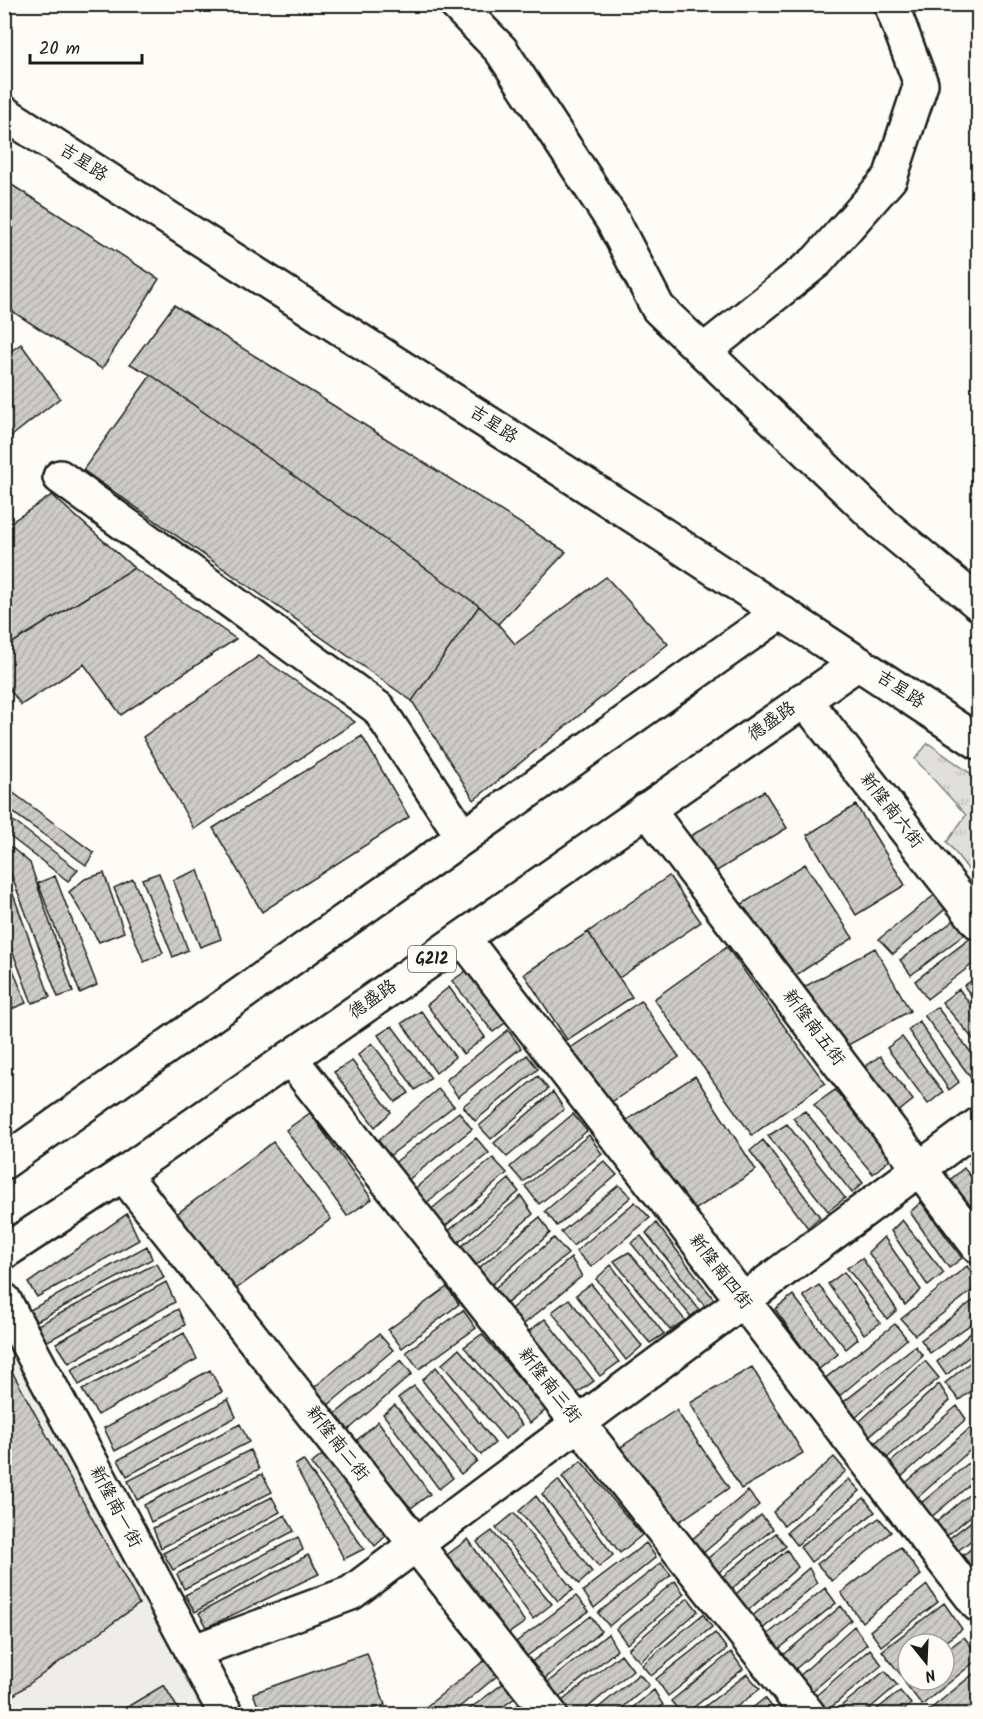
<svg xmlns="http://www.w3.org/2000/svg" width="983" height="1719" viewBox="0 0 983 1719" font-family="Kalam,'LXGW WenKai TC',sans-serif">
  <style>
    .built { fill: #eeede9 }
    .grass { fill: url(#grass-tufts); stroke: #7e7e7c; stroke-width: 1.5 }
    .building { fill: url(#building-hatch); stroke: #1c1c1c; stroke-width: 1.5 }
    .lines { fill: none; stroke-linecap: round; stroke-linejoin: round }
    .street-casing { stroke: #1c1c1c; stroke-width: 38 }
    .primary-casing { stroke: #1c1c1c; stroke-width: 38 }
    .highway-casing { stroke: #1c1c1c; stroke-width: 38 }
    .street { stroke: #fdfcf7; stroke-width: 33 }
    .primary { stroke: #fdfcf7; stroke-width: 33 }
    .highway { stroke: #fdfcf7; stroke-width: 33 }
    .labels { text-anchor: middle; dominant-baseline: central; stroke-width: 4.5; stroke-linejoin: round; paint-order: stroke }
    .shield { fill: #fdfcf7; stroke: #605f5e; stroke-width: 1.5 }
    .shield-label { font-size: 16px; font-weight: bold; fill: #1c1c1c }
    .street-label { font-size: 18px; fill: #1c1c1c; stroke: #fdfcf7 }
  </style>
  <defs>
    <pattern id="grass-tufts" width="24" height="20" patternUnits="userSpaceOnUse" patternTransform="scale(1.5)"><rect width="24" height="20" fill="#e0dfdb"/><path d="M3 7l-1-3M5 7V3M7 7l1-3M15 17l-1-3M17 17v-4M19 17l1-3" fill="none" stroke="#c0bfbb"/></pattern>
    <pattern id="building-hatch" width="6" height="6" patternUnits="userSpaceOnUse" patternTransform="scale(1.5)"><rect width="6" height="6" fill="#cccbc8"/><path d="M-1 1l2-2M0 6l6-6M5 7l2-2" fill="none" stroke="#afaeab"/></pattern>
  </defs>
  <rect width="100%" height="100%" fill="#fdfcf7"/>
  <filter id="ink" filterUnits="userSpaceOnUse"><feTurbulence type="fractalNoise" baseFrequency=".0167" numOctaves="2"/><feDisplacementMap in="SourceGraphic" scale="12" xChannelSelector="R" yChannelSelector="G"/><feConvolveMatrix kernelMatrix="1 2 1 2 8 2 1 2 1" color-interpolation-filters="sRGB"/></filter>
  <g filter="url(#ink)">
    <path class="built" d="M4 1336 166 1643 205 1714H5Z"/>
    <path class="grass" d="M928 743 978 779V882L947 842 966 815 915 759Z"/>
    <path class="building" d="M4 180 159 279 102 369 4 306Z
      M174 305 566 552 498 624 479 606 151 375 130 364Z
      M21 344 60 398 4 442V356Z
      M151 375 479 606 412 701 83 470Z
      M52 495 134 568 4 648V527Z
      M134 568 236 639 121 715 84 664 21 705 4 681V648Z
      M606 577 668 644 474 800 412 701 479 606 498 624 515 644Z
      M259 656 355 722 194 829 143 737Z
      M362 736 409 817 262 912 213 828Z
      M4 786 94 853 86 865 4 806Z
      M764 791 787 828 712 874 689 837Z
      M856 805 905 885 856 915 807 835Z
      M4 814 78 870 68 881 4 832Z
      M11 847 30 863 73 992 58 997 4 856V849Z
      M805 864 853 938 787 981 739 906Z
      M4 869 50 997 32 1003 4 929Z
      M198 870 221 939 200 947 173 880Z
      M104 873 124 932 99 942 69 892 85 879Z
      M159 873 188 950 173 957 142 879Z
      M55 876 97 985 80 993 38 883Z
      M669 876 701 922 619 978 588 932Z
      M133 879 163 953 144 962 114 888Z
      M942 889 951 904 893 954 879 939Z
      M960 916 970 930 911 975 900 960Z
      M588 932 632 997 567 1040 524 974Z
      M977 933 978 935V960L927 999 915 981Z
      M4 946 26 1003 9 1010 4 997Z
      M727 947 825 1083 752 1135 654 999Z
      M875 948 910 1011 839 1050 804 987Z
      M469 969 509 1020 493 1032 452 981Z
      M978 976V1005L964 986Z
      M449 987 485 1037 463 1054 427 1005Z
      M959 989 978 1015V1045L942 1002Z
      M641 1001 679 1057 604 1107 566 1051Z
      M937 1007 978 1062V1080L975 1083 924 1015Z
      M421 1011 455 1057 436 1073 402 1023Z
      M919 1021 959 1082 949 1090 908 1030Z
      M392 1026 431 1078 415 1090 378 1035Z
      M508 1030 521 1048 458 1097 446 1080Z
      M902 1037 943 1092 928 1104 887 1048Z
      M372 1043 409 1093 395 1102 358 1055Z
      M527 1055 538 1069 475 1121 463 1106Z
      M880 1056 913 1100 893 1116 859 1071Z
      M352 1061 391 1112 375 1127 334 1072Z
      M538 1076 548 1089 491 1139 479 1126Z
      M695 1076 756 1170 687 1215 625 1121Z
      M438 1089 454 1106 388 1157 376 1142Z
      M835 1090 892 1157 873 1174 814 1105Z
      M553 1092 564 1109 507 1157 494 1143Z
      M805 1111 863 1183 852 1193 793 1118Z
      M459 1112 472 1129 408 1180 393 1164Z
      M310 1113 372 1199 347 1216 286 1130Z
      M573 1114 587 1131 523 1182 510 1167Z
      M787 1124 845 1198 828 1211 768 1136Z
      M589 1135 602 1154 539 1204 525 1186Z
      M476 1138 489 1153 425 1204 413 1190Z
      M763 1140 820 1217 808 1228 750 1151Z
      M273 1142 331 1219 232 1292 174 1216Z
      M978 1157V1175L969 1163Z
      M493 1158 507 1173 442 1229 428 1212Z
      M604 1161 617 1175 557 1226 545 1211Z
      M964 1168 978 1186V1225L946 1183Z
      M509 1179 519 1192 454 1246 445 1234Z
      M619 1185 631 1197 573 1246 561 1232Z
      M521 1196 533 1214 473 1268 456 1251Z
      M635 1202 650 1218 591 1267 576 1251Z
      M921 1202 962 1258 949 1268 910 1212Z
      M127 1214 139 1240 37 1297 28 1283Z
      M540 1217 550 1233 487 1289 474 1272Z
      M902 1220 944 1273 928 1286 891 1231Z
      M656 1223 716 1302 707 1309 646 1233Z
      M641 1236 701 1312 693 1319 631 1243Z
      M884 1237 921 1290 905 1305 868 1252Z
      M554 1238 568 1254 501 1308 489 1293Z
      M147 1246 152 1259 35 1322 30 1310Z
      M629 1252 685 1320 670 1330 614 1261Z
      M571 1258 582 1276 518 1329 505 1314Z
      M862 1258 897 1310 887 1319 847 1268Z
      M157 1263 164 1278 46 1342 36 1326Z
      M611 1265 664 1334 650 1343 596 1279Z
      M967 1266 978 1282V1286L915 1335 901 1319Z
      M844 1272 880 1323 864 1334 828 1284Z
      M166 1282 175 1302 69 1363 56 1343Z
      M591 1284 642 1346 626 1360 576 1295Z
      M819 1285 858 1339 846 1349 803 1296Z
      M447 1287 459 1304 402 1348 388 1330Z
      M793 1295 838 1354 818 1370 775 1309Z
      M978 1297V1319L930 1353 921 1340Z
      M569 1299 619 1362 600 1376 552 1312Z
      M178 1309 185 1325 79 1385 71 1370Z
      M463 1310 476 1328 419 1369 406 1352Z
      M545 1319 594 1381 573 1396 524 1335Z
      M895 1324 907 1339 837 1398 823 1380Z
      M978 1327V1350L946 1375 937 1362Z
      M184 1333 197 1359 98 1415 82 1390Z
      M379 1334 393 1350 326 1407 312 1389Z
      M482 1334 546 1410 530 1423 464 1347Z
      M915 1346 923 1356 853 1420 841 1404Z
      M459 1349 522 1425 505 1439 442 1364Z
      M978 1356V1386L959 1400 945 1383Z
      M4 1357 139 1604 4 1702Z
      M401 1360 412 1374 346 1432 334 1415Z
      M925 1361 939 1378 868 1437 857 1424Z
      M436 1367 495 1443 481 1455 422 1380Z
      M752 1367 803 1453 741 1489 690 1403Z
      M210 1370 222 1392 115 1451 104 1428Z
      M939 1384 950 1401 886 1459 874 1444Z
      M414 1386 477 1461 461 1474 398 1398Z
      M228 1399 236 1417 127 1476 118 1460Z
      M395 1405 453 1478 439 1489 383 1414Z
      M957 1406 966 1419 899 1479 887 1465Z
      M676 1410 729 1488 671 1527 618 1449Z
      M378 1421 430 1494 411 1508 355 1442Z
      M240 1424 249 1442 137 1500 128 1481Z
      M974 1425 978 1429V1443L914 1501 902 1486Z
      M250 1450 259 1469 151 1522 144 1505Z
      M329 1450 390 1532 375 1546 311 1464Z
      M978 1455V1478L929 1519 919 1505Z
      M834 1457 846 1471 784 1526 773 1512Z
      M303 1460 364 1549 344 1559 295 1465Z
      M581 1461 642 1535 620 1553 562 1477Z
      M262 1474 272 1492 161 1548 153 1528Z
      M849 1479 860 1491 797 1545 787 1532Z
      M558 1480 613 1555 599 1567 542 1494Z
      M978 1487V1510L944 1538 933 1525Z
      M748 1491 759 1505 701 1555 690 1541Z
      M536 1496 592 1572 579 1584 519 1511Z
      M272 1497 280 1512 173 1570 163 1553Z
      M864 1498 875 1512 811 1562 800 1547Z
      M514 1513 573 1590 558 1601 496 1528Z
      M285 1515 294 1531 184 1589 177 1574Z
      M761 1515 773 1529 714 1576 703 1562Z
      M978 1516V1535L955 1553 946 1541Z
      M879 1518 891 1532 832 1581 817 1564Z
      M492 1531 552 1604 533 1619 477 1542Z
      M776 1533 786 1546 726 1593 716 1582Z
      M298 1537 303 1550 195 1612 185 1595Z
      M468 1539 525 1622 505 1636 443 1558Z
      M646 1543 656 1557 594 1608 583 1591Z
      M978 1543V1571L973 1576 960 1558Z
      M900 1547 921 1575 862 1622 841 1593Z
      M787 1550 798 1567 744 1614 730 1599Z
      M308 1555 319 1574 207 1627 199 1613Z
      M661 1563 671 1575 609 1626 598 1613Z
      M809 1568 817 1583 760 1631 749 1619Z
      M675 1581 684 1594 627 1644 616 1629Z
      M927 1585 938 1602 881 1646 870 1631Z
      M825 1588 836 1603 775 1652 763 1638Z
      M576 1596 589 1611 524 1658 512 1645Z
      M688 1598 698 1611 640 1662 628 1649Z
      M944 1603 962 1629 942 1644H908V1670L901 1675 882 1651Z
      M841 1606 851 1620 791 1673 780 1658Z
      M703 1614 712 1627 651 1676 642 1665Z
      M591 1616 601 1631 541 1682 526 1666Z
      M854 1626 867 1644 807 1696 795 1680Z
      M715 1633 727 1649 668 1696 656 1679Z
      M608 1634 617 1650 556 1700 543 1686Z
      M964 1637 978 1655V1659L922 1705 905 1683 909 1680H944V1652Z
      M870 1649 882 1665 823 1714 811 1700Z
      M731 1652 743 1669 685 1714H682L671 1701Z
      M367 1653 385 1705 357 1714H261L253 1693Z
      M621 1654 633 1670 580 1714H566L557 1705Z
      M485 1660 497 1676 451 1714H417Z
      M978 1670V1707L970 1714H929L927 1712Z
      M885 1671 897 1685 863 1714H831Z
      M639 1674 649 1685 615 1714H591Z
      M747 1674 760 1689 727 1714H695Z
      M505 1682 516 1697 493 1714H463Z
      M164 1685 181 1714H118L117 1713Z
      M654 1690 663 1705 652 1714H625Z
      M900 1691 911 1704 899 1714H871Z
      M765 1698 778 1714H745Z
      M518 1705 526 1714H505Z"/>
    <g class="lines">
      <g class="street-casing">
        <path id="street" d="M456 4 501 50 613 221 658 308 883 524 978 603
          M704 351 817 261 890 178 921 84 891 4
          M60 477 378 708 463 837
          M804 699 978 922
          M647 809 978 1246
          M463 938 978 1605
          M290 1058 808 1714
          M123 1174 550 1714
          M4 1300 226 1714
          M192 1652 351 1593 978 1125"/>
      </g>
      <g class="primary-casing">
        <path id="primary" d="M4 113 651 527 978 742"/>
      </g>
      <g class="highway-casing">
        <path id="highway" d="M4 1162 781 612
          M4 1252 123 1174 858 663"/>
      </g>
      <use href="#street" class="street"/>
      <use href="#primary" class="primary"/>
      <use href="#highway" class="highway"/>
    </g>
  </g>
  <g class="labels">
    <rect class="shield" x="408" y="946" width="48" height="26" rx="4.5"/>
    <g class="shield-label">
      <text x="432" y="959">G212</text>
    </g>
    <g class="street-label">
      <text transform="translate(83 163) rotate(33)">吉星路</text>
      <text transform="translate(493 425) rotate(33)">吉星路</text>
      <text transform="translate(900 690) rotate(33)">吉星路</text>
      <text transform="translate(772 722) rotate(-35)">德盛路</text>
      <text transform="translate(891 811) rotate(52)">新隆南六街</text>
      <text transform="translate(373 1000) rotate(-35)">德盛路</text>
      <text transform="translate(813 1028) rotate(53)">新隆南五街</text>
      <text transform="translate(720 1272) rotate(52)">新隆南四街</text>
      <text transform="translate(549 1386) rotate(52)">新隆南三街</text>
      <text transform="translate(337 1444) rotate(52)">新隆南二街</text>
      <text transform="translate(115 1507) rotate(62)">新隆南一街</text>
    </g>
  </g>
  <rect width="983" height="1719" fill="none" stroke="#fdfcf7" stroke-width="24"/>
  <rect x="12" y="12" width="959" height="1695" fill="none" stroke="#1c1c1c" stroke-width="2" filter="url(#ink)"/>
  <g transform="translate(926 1662) rotate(162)"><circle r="28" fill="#fdfcf7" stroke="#a3a29f" stroke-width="1.5"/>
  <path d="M0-4.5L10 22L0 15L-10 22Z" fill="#1c1c1c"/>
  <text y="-9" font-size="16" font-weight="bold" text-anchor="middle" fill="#1c1c1c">N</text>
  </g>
  <path d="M30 54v9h112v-9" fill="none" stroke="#1c1c1c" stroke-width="3"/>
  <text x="39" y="54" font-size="18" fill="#1c1c1c" stroke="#fdfcf7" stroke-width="4.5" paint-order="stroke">20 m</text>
</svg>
